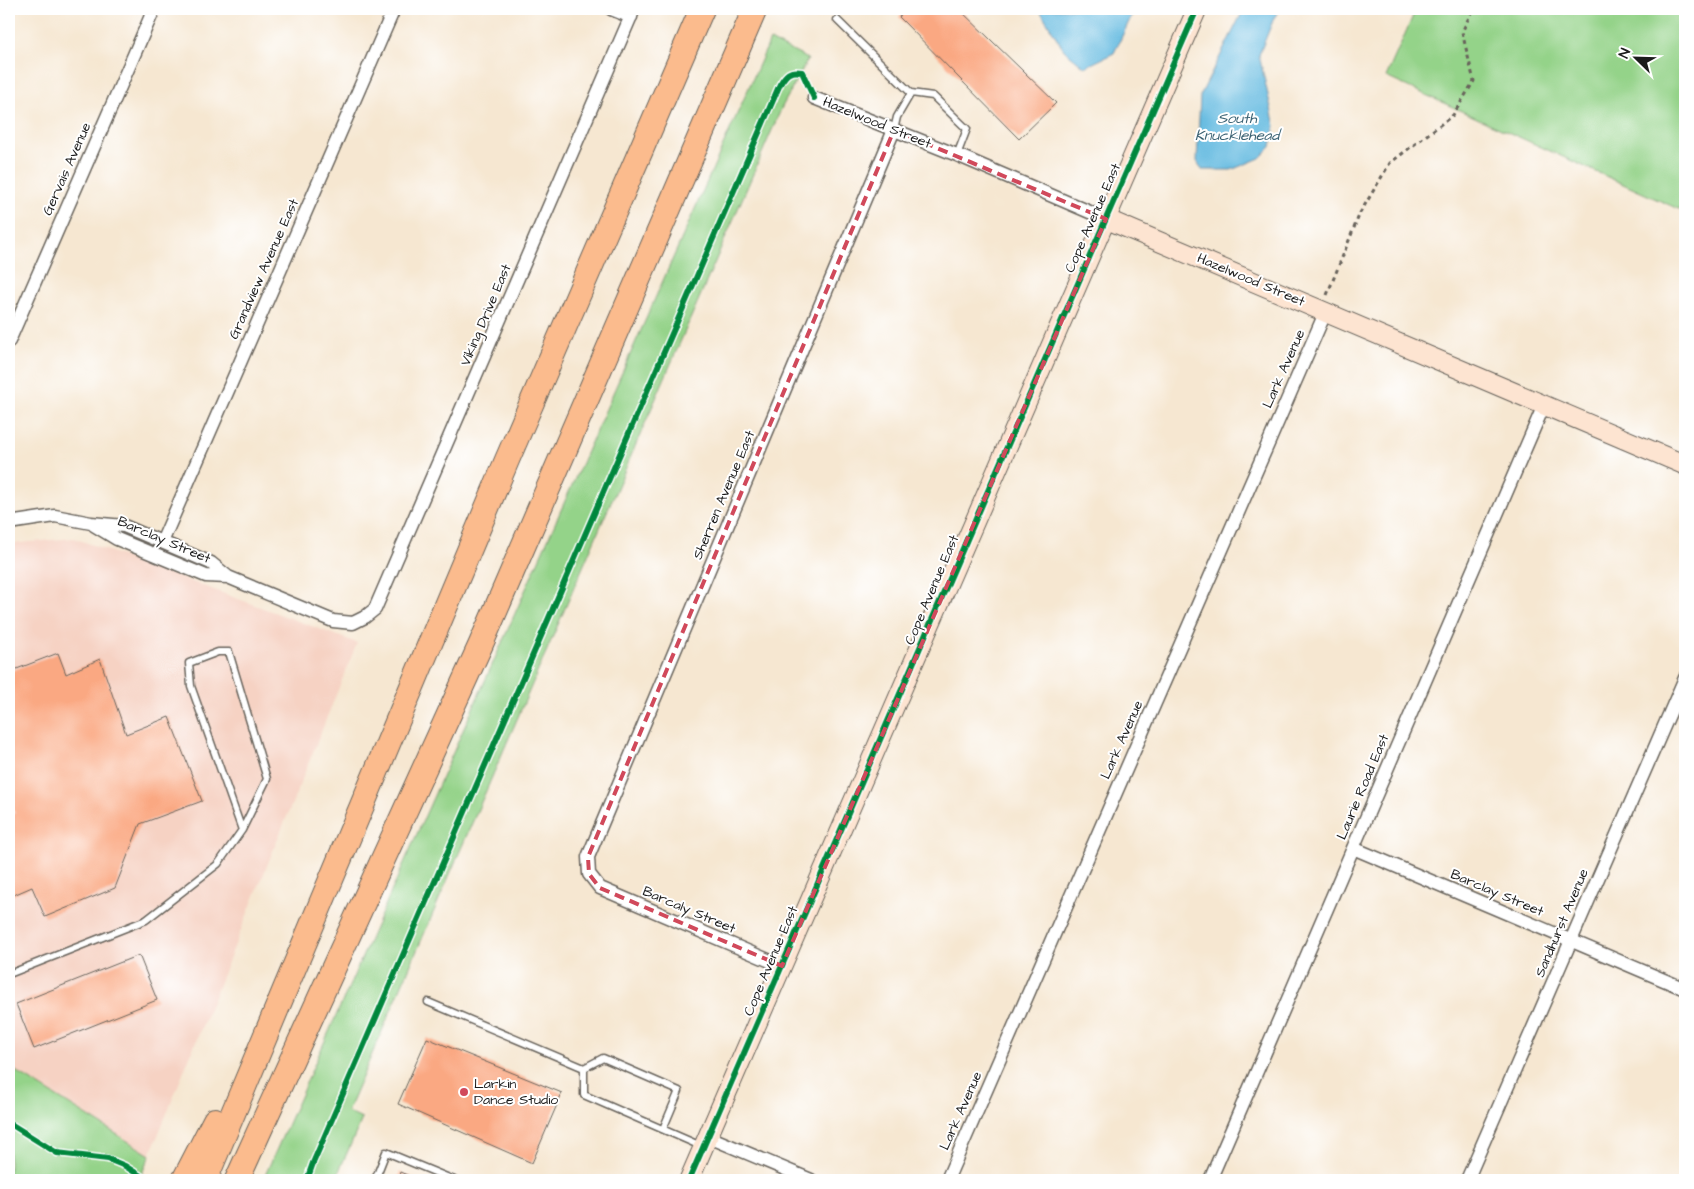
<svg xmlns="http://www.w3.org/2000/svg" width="1694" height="1189" viewBox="0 0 1694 1189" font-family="'Architects Daughter',sans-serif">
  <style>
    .built { fill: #f6d2c3 }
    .green { fill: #94d389; stroke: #587852 }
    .water { fill: #63bae0; stroke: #406b7e }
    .building { fill: #faa882 }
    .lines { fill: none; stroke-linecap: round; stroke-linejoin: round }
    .lane-casing { stroke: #68635b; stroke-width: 9 }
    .street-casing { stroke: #68635b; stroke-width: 15 }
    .secondary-casing { stroke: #68635b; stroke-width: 21 }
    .highway-casing { stroke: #68635b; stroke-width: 26 }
    .path { stroke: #68635b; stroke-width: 3; stroke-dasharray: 4 4; stroke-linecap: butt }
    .lane { stroke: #fff; stroke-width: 6 }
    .street { stroke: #fff; stroke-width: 12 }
    .secondary { stroke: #fde4d1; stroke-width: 19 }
    .highway { stroke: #fbbb8d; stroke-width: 24 }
    .cycleway-casing { stroke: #fff; stroke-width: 9 }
    .cycleway { stroke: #00873e; stroke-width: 6 }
    .marked { fill: none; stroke: #d1495b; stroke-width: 4; stroke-dasharray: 10 6; stroke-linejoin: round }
    .poi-dot { fill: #d1495b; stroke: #fff; stroke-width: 2 }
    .labels { text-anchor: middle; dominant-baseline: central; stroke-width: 4; stroke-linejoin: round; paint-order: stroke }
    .street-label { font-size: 14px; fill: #1c1c1c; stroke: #fff }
    .poi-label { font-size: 14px; fill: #1c1c1c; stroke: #fff; text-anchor: start }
    .water-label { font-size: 15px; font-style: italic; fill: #3c6374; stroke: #fff }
  </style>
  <rect width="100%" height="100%" fill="#fff"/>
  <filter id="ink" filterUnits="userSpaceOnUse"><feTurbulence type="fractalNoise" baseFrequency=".02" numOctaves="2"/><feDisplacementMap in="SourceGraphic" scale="10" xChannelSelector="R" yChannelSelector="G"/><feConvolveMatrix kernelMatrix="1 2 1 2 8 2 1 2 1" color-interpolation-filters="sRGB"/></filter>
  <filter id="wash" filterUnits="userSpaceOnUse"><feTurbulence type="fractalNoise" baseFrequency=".0096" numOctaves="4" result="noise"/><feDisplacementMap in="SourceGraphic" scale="20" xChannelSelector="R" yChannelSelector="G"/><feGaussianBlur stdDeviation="1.12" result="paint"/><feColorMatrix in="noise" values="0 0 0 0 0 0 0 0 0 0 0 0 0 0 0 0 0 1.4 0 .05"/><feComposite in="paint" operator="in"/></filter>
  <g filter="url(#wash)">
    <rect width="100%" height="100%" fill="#f6e7d1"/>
    <path class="built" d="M74 538 357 643 150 1155 9 1067V544Z"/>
    <path class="green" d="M1416 9H1685V212L1386 77Z
      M770 40 808 59 782 107 347 1112 362 1119 335 1180H263Z
      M9 1067 150 1155 139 1180H9Z"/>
    <path class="water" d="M1039 9H1135L1114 53 1085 67 1064 50Z
      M1244 9H1280L1274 18 1259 55 1275 126 1271 147 1260 158 1231 170H1202L1197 161 1200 96Z"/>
    <g id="blocks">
      <path class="building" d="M906 9H959L1056 103 1019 139 899 17Z
        M58 653 66 674 100 659 126 734 169 717 202 801 140 824 115 888 45 917 32 887 9 897V816L15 813 9 797V672Z
        M139 955 157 1000 34 1049 16 1004Z
        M427 1038 562 1093 532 1163 398 1104Z
        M400 1172 419 1180H397Z"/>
    </g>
  </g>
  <g filter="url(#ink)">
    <use href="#blocks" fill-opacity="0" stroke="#68635b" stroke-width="1"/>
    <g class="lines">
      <g class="lane-casing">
        <path id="lane" d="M837 20 911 93 933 96 967 129 957 155
          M894 130 897 117 911 93
          M9 974 146 920 218 864 242 830 267 779 229 652H218L189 663 191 686 242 830
          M428 1002 584 1068
          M584 1068V1095L701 1146
          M584 1068 603 1058 679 1091 663 1129
          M375 1180 386 1152 454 1180"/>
      </g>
      <g class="street-casing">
        <path id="street" d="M611 9 631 17
          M814 98 957 155 1106 219
          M9 341 154 9
          M9 523 55 516 91 523 124 526 211 563 228 577 333 621 353 623 365 617 375 609 634 9
          M94 525 117 539 206 576 228 577
          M162 542 394 9
          M1353 848 1685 989
          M782 966 600 888 589 874 588 857 894 130
          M709 1137 811 1180
          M947 1180 1326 311
          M1210 1180 1544 405
          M1467 1180 1685 678"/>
      </g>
      <g class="secondary-casing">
        <path id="secondary" d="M1106 219 1685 465
          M689 1180 1197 9"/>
      </g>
      <g class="highway-casing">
        <path id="highway" d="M184 1180 215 1120
          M205 1180 507 460 702 9
          M237 1180 481 644 755 9"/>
      </g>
      <path class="path" d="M1327 295 1360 213 1390 163 1453 115 1474 81 1462 32 1473 9"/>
      <use href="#lane" class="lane"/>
      <use href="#street" class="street"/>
      <use href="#secondary" class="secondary"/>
      <use href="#highway" class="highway"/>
      <g class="cycleway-casing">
        <path id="cycleway" d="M9 1123 57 1153 108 1159 125 1166 147 1180
          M307 1180 313 1163 780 84C786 74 789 70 802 72L814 98
          M689 1180 1197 9"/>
      </g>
      <use href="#cycleway" class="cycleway"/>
    </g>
  </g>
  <path class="marked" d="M894 130 1106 219 782 966 600 888 589 874 588 857Z"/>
  <circle class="poi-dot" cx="464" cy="1092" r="5"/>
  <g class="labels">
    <g class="street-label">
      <text transform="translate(877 123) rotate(22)">Hazelwood Street</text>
      <text transform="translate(67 169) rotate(-66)">Gervais Avenue</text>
      <text transform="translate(1093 218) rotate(-66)">Cope Avenue East</text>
      <text transform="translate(264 269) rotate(-66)">Grandview Avenue East</text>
      <text transform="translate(1251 280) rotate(23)">Hazelwood Street</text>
      <text transform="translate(486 315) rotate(-67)">Viking Drive East</text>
      <text transform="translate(1284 369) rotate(-66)">Lark Avenue</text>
      <text transform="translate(724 495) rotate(-67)">Sherren Avenue East</text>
      <text transform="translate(164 540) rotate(23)">Barclay Street</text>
      <text transform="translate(932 590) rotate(-67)">Cope Avenue East</text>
      <text transform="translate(1122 740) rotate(-66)">Lark Avenue</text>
      <text transform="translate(1363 787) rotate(-67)">Laurie Road East</text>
      <text transform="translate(1497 893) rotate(23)">Barclay Street</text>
      <text transform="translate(689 910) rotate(23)">Barcaly Street</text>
      <text transform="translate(1562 923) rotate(-67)">Sandhurst Avenue</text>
      <text transform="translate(771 961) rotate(-67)">Cope Avenue East</text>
      <text transform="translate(961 1111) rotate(-66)">Lark Avenue</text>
    </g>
    <g class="poi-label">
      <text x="474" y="1084">Larkin<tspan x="474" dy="16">Dance Studio</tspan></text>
    </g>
    <g class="water-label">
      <text x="1237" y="118">South<tspan x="1237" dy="17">Knucklehead</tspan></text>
    </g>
  </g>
  <rect width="1694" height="1189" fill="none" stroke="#fff" stroke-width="30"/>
  <g transform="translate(1636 58) rotate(293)" stroke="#ffffff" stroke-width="4" paint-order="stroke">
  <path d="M0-4L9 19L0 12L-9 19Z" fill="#1c1c1c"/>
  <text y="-8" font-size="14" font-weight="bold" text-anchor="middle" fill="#1c1c1c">N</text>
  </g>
</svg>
